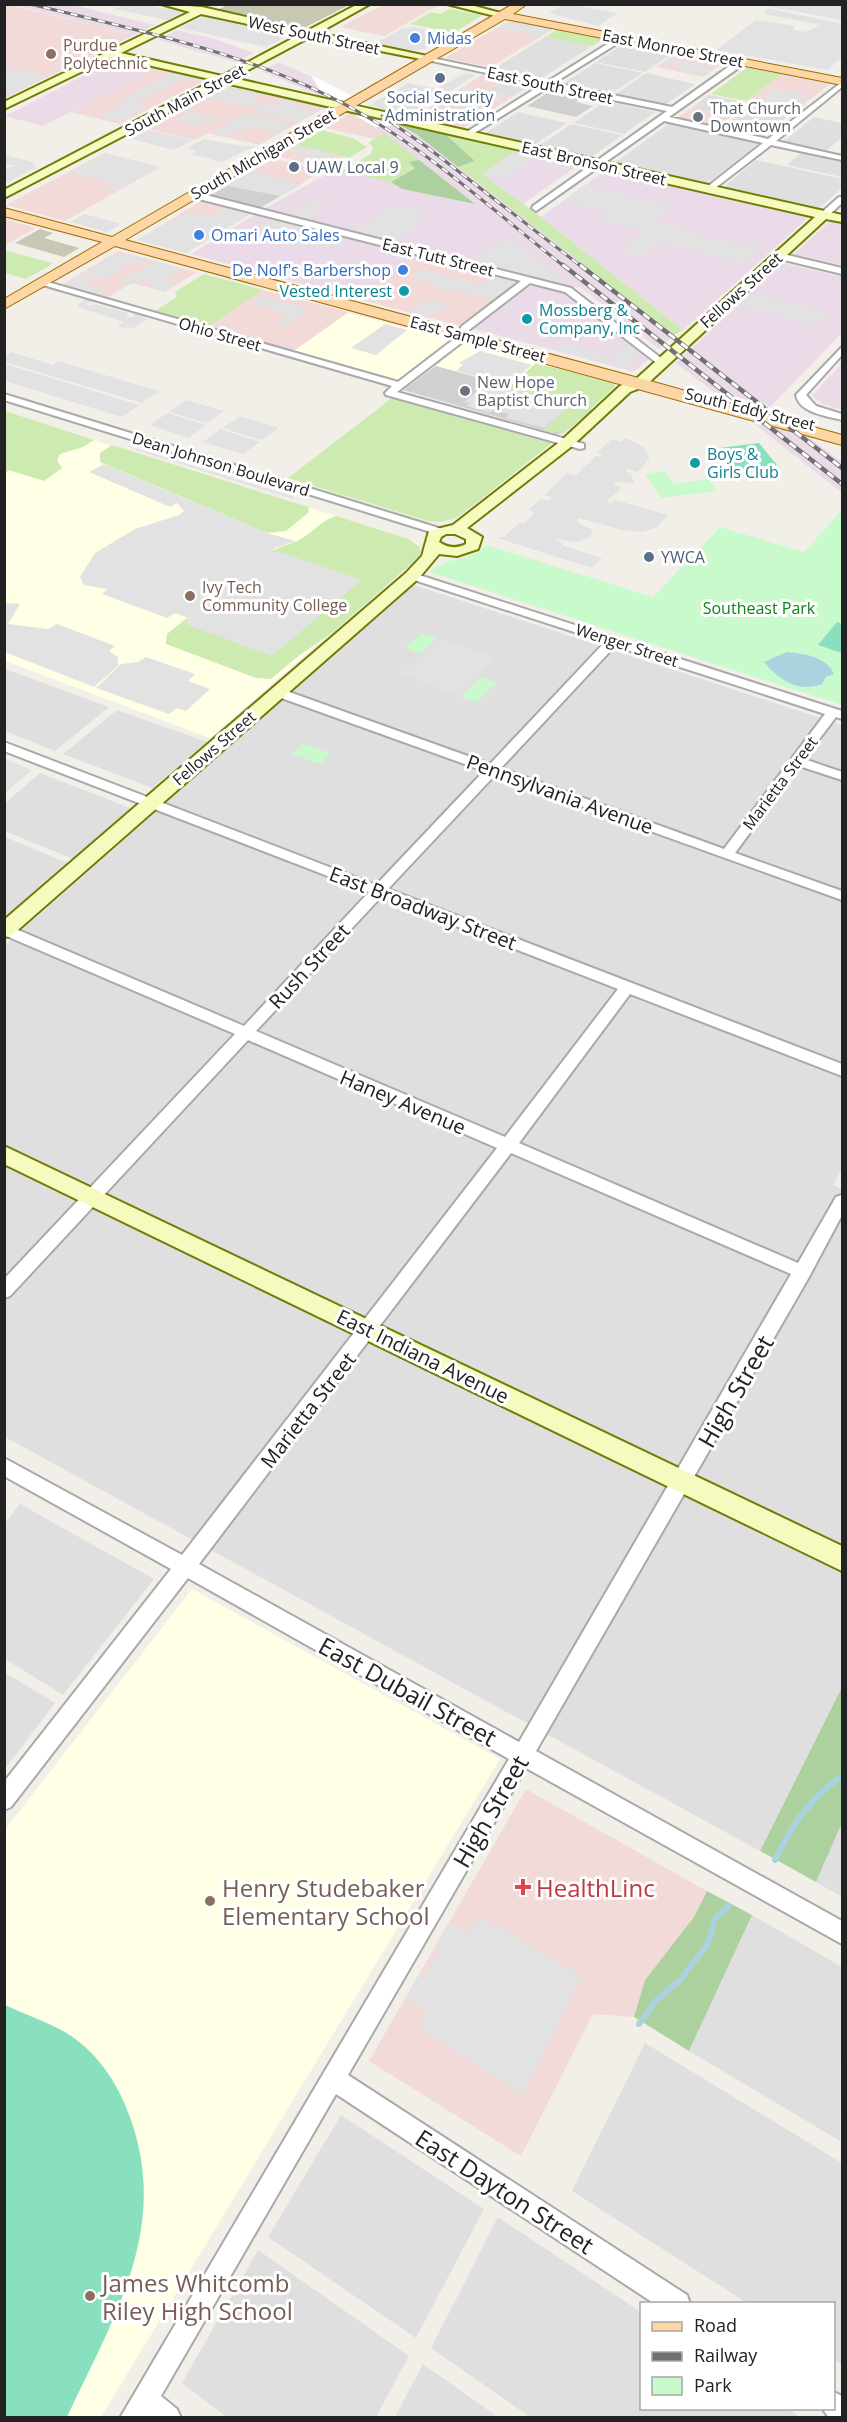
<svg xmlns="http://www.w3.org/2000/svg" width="847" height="2422" viewBox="0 0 847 2422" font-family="'Open Sans',sans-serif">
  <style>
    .residential { fill: #e0dfdf }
    .commercial { fill: #f2dad9 }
    .industrial { fill: #ebdbe8 }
    .education { fill: #ffffe5 }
    .religious { fill: #d0d0d0 }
    .construction { fill: #c7c7b4 }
    .grass { fill: #cdebb0 }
    .forest { fill: #add19e }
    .park { fill: #c8facc }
    .pitch { fill: #88e0be }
    .parking { fill: #e2e2e2 }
    .water { fill: #aad3df }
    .pier { fill: #fff }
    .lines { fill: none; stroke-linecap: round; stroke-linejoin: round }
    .stream { stroke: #aad3df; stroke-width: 6 }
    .street-casing { stroke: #a9a9a9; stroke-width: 4 }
    .secondary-casing { stroke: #707d05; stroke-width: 4 }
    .primary-casing { stroke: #a06b00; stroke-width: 2 }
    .street { fill: #fff; fill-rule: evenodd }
    .secondary { fill: #f7fabf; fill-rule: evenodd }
    .primary { fill: #fcd6a4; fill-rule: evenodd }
    .rail-far1-casing { stroke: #707070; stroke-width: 3 }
    .rail-casing { stroke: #707070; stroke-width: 4.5 }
    .rail-far1 { stroke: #fff; stroke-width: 2; stroke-dasharray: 7; stroke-linecap: butt }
    .rail { stroke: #fff; stroke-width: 3; stroke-dasharray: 8; stroke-linecap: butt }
    .shop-dot { fill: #3f7fe0; stroke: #fff; stroke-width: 2 }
    .education-dot { fill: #8d6e63; stroke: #fff; stroke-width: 2 }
    .service-dot { fill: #5c6f8a; stroke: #fff; stroke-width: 2 }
    .worship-dot { fill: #6b7280; stroke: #fff; stroke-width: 2 }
    .culture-dot { fill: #0f9aa8; stroke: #fff; stroke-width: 2 }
    .health-dot { fill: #e0444e; stroke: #fff; stroke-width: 2 }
    .labels { text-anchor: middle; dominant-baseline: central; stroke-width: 6; stroke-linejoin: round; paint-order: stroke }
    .far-street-label { font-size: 16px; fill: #222; stroke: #fff }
    .far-shop-label { font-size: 16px; fill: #366cbe; stroke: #fff; text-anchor: start }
    .far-education-label { font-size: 16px; fill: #785e54; stroke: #fff; text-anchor: start }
    .far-service-label { font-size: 16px; fill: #4e5e75; stroke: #fff; text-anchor: start }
    .far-worship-label { font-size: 16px; fill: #5b616d; stroke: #fff; text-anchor: start }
    .far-culture-label { font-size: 16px; fill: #0d838f; stroke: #fff; text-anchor: start }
    .far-park-label { font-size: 16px; fill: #0c8416; stroke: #fff }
    .street-label { font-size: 20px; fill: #222; stroke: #fff }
    .near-street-label { font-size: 24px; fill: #222; stroke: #fff }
    .near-education-label { font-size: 24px; fill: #785e54; stroke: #fff; text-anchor: start }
    .near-health-label { font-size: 24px; fill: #be3a42; stroke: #fff; text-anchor: start }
  </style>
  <rect width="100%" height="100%" fill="#f2efe9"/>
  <path class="residential" d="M545 37 592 46 542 78 495 68Z
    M625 43 673 53 645 72 596 62Z
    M595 63 643 73 612 93 564 83Z
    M646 73 695 84 666 104 616 94Z
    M505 80 530 86 512 97 487 91Z
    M709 95 749 103 732 116 691 108Z
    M605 101 655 112 624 134 574 123Z
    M752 104 793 112 763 136 722 127Z
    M518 112 567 123 534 145 484 134Z
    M814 117 842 123V137L827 150 784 141Z
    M670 123 760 142 705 185 613 164Z
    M571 124 622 135 590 158 539 146Z
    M801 153 842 162V177L787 165Z
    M756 160 842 179V188L817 210 727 188 726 185Z
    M414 585 842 725V1168L833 1185 842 1189V1687L760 1851 5 1437 4 946Z
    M4 669H5L109 707 55 751 5 731Z
    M117 710 207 742 152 788 63 754Z
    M40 773 130 808 73 859 5 831V803Z
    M5 837 68 863 8 915 5 913Z
    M20 1504 154 1579 63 1695 5 1659V1523Z
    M4 1672 55 1703 5 1769H4Z
    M842 1823V1897L816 1882Z
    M752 1915 842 1967 840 2141 689 2051Z
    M645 2043 842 2163V2365L834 2359V2304L747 2303 572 2191Z
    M341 2115 484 2209 416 2338 268 2237Z
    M498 2217 641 2312 642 2408 787 2409 801 2417H530L431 2348Z
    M258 2250 409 2356 376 2417H227L182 2383Z
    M423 2364 498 2417H395Z"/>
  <path class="commercial" d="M429 4 437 6 384 36 340 27 383 5Z
    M5 5H10L134 35 5 98Z
    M511 20 553 29 491 67 445 58Z
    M676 53 723 63 703 77 656 67Z
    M156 68 207 79 120 124 71 112Z
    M782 74 830 84 795 111 746 101Z
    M482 75 505 80 488 91 512 97 462 129 413 118Z
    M232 85 326 107 259 145 208 133 195 140 148 129Z
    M691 108 732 116 718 127 677 118Z
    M352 112 384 133 374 139 326 128Z
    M296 145 344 157 326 168 277 156Z
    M104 153 160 167 65 221 6 205Z
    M274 159 322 170 301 184 251 172Z
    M203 200 252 213 186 253 137 240Z
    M5 219 36 228 5 245Z
    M118 251 197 272 165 292 132 283 106 298 61 285Z
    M416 255 519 281 460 326 354 298Z
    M263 290 348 312 294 351 208 327Z
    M526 1789 707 1891 694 1917 645 1980 634 2017 593 2014 521 2156 369 2061Z"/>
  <path class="industrial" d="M14 5H73L155 25 134 35Z
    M177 30 212 38 254 53 236 62 158 40Z
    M116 59 156 68 43 126 5 116Z
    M279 62 312 77 324 97 261 71Z
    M399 125 416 134 674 335 659 349 580 287 573 288 264 209 336 169 391 182 402 189 474 204 375 127Z
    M516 150 580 164 523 204 482 174Z
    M607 169 804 214 808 218 683 330 541 217Z
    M256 214 416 255 354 298 191 254Z
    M832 219 842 221V265L794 254Z
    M783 263 842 277V333L770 407 714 392 676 363Z
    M529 284 568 294 649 359 635 371H631L471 328Z
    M842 363V410L823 404 812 396Z
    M752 422 809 437 842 462V493Z"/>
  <path class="education" d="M348 313 450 339 397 380 294 351Z
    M464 343 614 383 615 387 592 409 436 366Z
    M4 412 409 539 418 544 421 554 210 738 5 661Z
    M192 1589 500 1759 101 2417H5L4 1831Z"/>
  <path class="religious" d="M552 90 583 97 576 102 593 106 576 117 527 106Z
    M251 172 301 184 260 208 211 195Z
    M436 366 592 409 564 433 557 434 403 390Z"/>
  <path class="construction" d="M228 5V4L349 5 304 28 217 10Z
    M40 229 53 233 44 238 79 248 64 257 15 243Z"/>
  <path class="grass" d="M450 9 482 15 454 33 410 24 431 12 440 14Z
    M557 30 604 39 592 46 545 37Z
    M748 67 782 74 746 101 711 94Z
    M322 130 352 138 367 147 349 158 296 145Z
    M384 133 419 160 410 162 416 167 391 182 341 171 371 154 373 147 368 143Z
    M445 134 516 150 482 174 541 217 683 330 674 335 458 167 475 161Z
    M4 250 52 263V264L26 279 5 273Z
    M204 274 263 290 208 327 155 311 177 297 175 292Z
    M536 363 614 383 615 387 564 433 543 430 571 405 508 388Z
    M392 398 550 443 551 444 458 517 442 522 428 521 288 478Z
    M5 411 94 440 83 447 60 454 57 460 62 468 44 481 9 470 5 473Z
    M132 431 431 523H425Z
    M131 440H135L314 497H311Z
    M112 445 308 507 309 512 286 531 267 533 100 462V453Z
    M336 516 409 539 420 547V556L332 633 297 657 271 679 256 678 166 644 167 634 187 618 190 619 185 624 272 555 268 554C278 546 289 545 299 540 313 533 321 520 336 516Z"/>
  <path class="forest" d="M403 124 445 134 475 161 458 167 416 134 399 125Z
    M419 160 475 204 402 189 391 182 415 168 409 162Z
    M842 1687V1823L816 1882 760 1851Z
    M707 1891 752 1915 689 2051 634 2017 645 1980 694 1917Z"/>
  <path class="park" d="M665 471 674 484 709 479 717 491 661 498 645 474Z
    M842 510V705L429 572C449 555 472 562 486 545L653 597 720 527 804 552Z
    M422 633 437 638 420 654 405 648Z
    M481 677 497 682 477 702 461 697Z
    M303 744 330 753 320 764 292 754Z"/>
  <path class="pitch" d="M759 443 777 465 736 471 719 448Z
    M837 622 842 624V653L818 645Z
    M5 2005C24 2014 45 2021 63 2031 92 2047 114 2077 126 2107 174 2223 115 2314 67 2417H5Z"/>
  <path class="parking" d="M146 4V5L184 12 167 20 114 9 125 5Z
    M572 5 618 13 598 26 549 13 563 5Z
    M760 5H842V20Z
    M767 8 842 24V53L840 55 842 58 827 70 716 50 756 20 790 25 795 27 793 30 806 32 821 25 764 14Z
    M203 17 290 35 266 47 180 28Z
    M517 22 553 29 537 39 532 38 534 35 497 28 507 23Z
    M415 27 451 34 425 49 410 50 376 43 403 28Z
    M669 58 708 66 714 68 702 76 678 71 683 67 663 63Z
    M5 66 47 76 5 95Z
    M172 73 188 76 136 103 146 107 118 121 100 116 126 102 122 100V98Z
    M465 73 476 75 431 103 390 94 408 83 437 89Z
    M232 85 265 93 252 100 260 103 251 108 208 98Z
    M467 88 505 96 459 125 439 121 465 105 447 100Z
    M772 88 807 94 804 96 810 97 793 111 757 103 771 92Z
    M385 96 427 105 409 116 376 109 379 107 370 105Z
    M288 98 298 101 292 105 318 111 299 122 252 111 267 103 276 105Z
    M185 110 217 118 199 126 169 119H178L188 114 182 111Z
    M246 114 292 125 278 133 249 127 224 137 212 134Z
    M149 130 192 140 174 150 131 139Z
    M204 139 241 146H255L222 162 191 154 196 151 187 148Z
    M296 145 331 153 319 161 331 165 326 168 298 161 309 155 289 149Z
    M517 152 538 156 504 179 483 174Z
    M106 153 151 165 159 167 114 191 105 189 114 183 69 173Z
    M5 155 36 163 33 165 37 167 5 183V170L12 166 18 167 9 164 5 166Z
    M251 172 301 184 280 196 228 186Z
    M585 186 672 206 655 221 682 227 679 230 741 245 747 243 758 246 760 249 743 263 659 242 637 259 618 252 646 230 599 219 607 211 564 201Z
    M312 201 330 206 308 220 289 215Z
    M392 205 422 212 415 228 395 242 353 232Z
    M226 206 251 213 186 253 137 240 186 212 208 217Z
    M84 214 121 224 107 232 71 222Z
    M273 218 345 237 330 246 313 242 304 248 248 234Z
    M507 239 513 240 573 288 474 263Z
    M127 254 181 268 163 279 177 283 165 292 150 288 155 284 143 280 128 285 117 282 153 264 138 260 105 279 82 273 110 256Z
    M421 269 481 285 498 276 519 281 494 300 454 289 449 292 434 288 437 285 409 277Z
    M80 275 96 279 86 285 105 291 99 295 63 285Z
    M754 294 831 313 819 325 741 306Z
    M262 297 304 308 309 311 286 326 274 324 287 314 251 304Z
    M85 299 94 302 87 303 88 306 95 304 128 313 126 317H133L135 313 147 319 133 328 117 327 124 322 80 308 78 305Z
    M427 300 448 305 432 317 410 313Z
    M385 324 407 330 376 355 351 348Z
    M565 344 609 356 611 358 607 360 612 361 616 360 613 357 628 345 637 352 635 355 641 357 631 366H618L553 349Z
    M480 351 532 365 508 385 483 378 486 374 479 377 456 371 463 365 459 363Z
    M11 352 53 365 58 361 159 391 142 403 5 362V356Z
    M4 364H5L139 405 122 417 5 381Z
    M488 382 508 388 572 405 544 428 506 418 509 414 494 410 490 413 466 406 470 403 464 402Z
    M186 400 224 411 207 423 169 412Z
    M167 413 206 425 189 438 150 425Z
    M240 416 279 428 262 440 223 428Z
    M220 429 260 442 243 454 203 442Z
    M626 438 643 446 650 460H643L647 462 637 472 628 469 626 472 631 473 634 483 616 482 614 485 622 487 606 502 611 504 615 500 668 515 657 527 643 532 622 530 579 518 577 522 592 530 590 538 575 542 557 539 555 540 564 543 558 550 564 546 602 558 592 568 497 538 504 537 519 523 523 524 535 513 528 510 540 499 549 501 551 497 544 495 567 473 576 475 596 456 603 457 597 453 612 439 621 442Z
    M135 448 295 497 293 499 133 449Z
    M104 464 267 533 295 541 275 548 268 555 277 551 362 580 272 656 185 624 190 620 189 618 175 613 167 618 102 594 107 589 84 585 80 577 95 553 135 529 179 515 184 511 177 503 170 507 89 472Z
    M5 603 20 604 8 624 48 629 57 624 115 646 109 651 118 657V666L94 687 5 652Z
    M440 639 495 657 457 695 401 674Z
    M146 657 195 674 188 681 210 689 186 711 177 708 169 714 96 688 121 664 138 662Z
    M5 759 32 770 5 793Z
    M479 1916 582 1976 523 2095 419 2029 427 2012 406 1997 417 1977 424 1975 441 1945 439 1940 449 1922 469 1933Z"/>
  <path class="water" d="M787 652C804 654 826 656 834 674L826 677 822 684C798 693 779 680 764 662Z"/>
  <path class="pier" d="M311 75 350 95 399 125 375 127 324 97Z
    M714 392 766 405 805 436 749 421Z"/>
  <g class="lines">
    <path class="stream" d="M775 1860C792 1825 810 1798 842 1776
      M639 2024 655 2002 681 1979 708 1944 715 1918 729 1906"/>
    <g class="street-casing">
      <path id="street" d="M620 36 623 40 554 83 672 107 738 60H744V64L669 117 768 139 842 82V87L776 141 842 156V160L771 145 710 192 707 187 763 143 664 121 536 211 532 208 533 206 667 111 549 87 468 137 465 133 541 85 423 59 427 57 547 82Z
        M194 192 571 288 666 362 658 364 565 292 530 283 469 330 461 343 397 392 584 444V448L580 449 386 395 385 393 392 386 36 283 44 281 398 382 454 339 462 326 521 281 191 197Z
        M839 197H842V203L827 217H821V213Z
        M779 253 842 268V274L776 258V254Z
        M842 347V355L806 395 816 406 842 414V420C827 416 799 413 796 395Z
        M4 394 442 529 444 531 434 533 4 400Z
        M408 574H416L842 711V719L836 717 804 759 842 772V780L799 766 735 853 842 891V900L495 775 388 889 842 1064V1076L630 994 519 1143 798 1263 836 1197 842 1195V1215L809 1277 536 1751 842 1921V1944L526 1768 348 2075 687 2295 690 2304H655L336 2094 161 2396 177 2409 181 2418H120L509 1759 188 1578 11 1807 4 1810V1782L171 1569 4 1476V1458L182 1555 497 1148 248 1040 10 1296 4 1298V1279L235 1034 4 935V924L244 1026 369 892 4 751V742L376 885 484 771 273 695V689H281L490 764 605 642 408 578ZM615 646 825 714 724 849 501 768ZM381 897 618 989 505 1137 256 1031ZM511 1153 791 1274 519 1742 199 1564Z
        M834 2392 842 2396V2418H829L822 2408H834Z"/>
    </g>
    <g class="secondary-casing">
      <path id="secondary" d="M161 4 202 7 307 31 358 4H370L318 33 427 56 432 59 431 61 310 37 233 78 842 215V222L826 219 645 386 630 392 572 446 467 528 482 537 478 549 457 556 439 554 418 579 11 936 4 937V920L406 573 422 556 429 531 453 525 562 440 620 386 635 380 815 217 225 83 4 198V190L214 80 112 57 4 109V102L190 12ZM201 14 299 35 222 76 121 53ZM446 534H455L466 539V544C456 549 448 548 439 542L441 537Z
        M447 4H467L508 15 503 18Z
        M4 1146 842 1546V1571L4 1164Z"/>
    </g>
    <g class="primary-casing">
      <path id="primary" d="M513 4H527L513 14 842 78V85L505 19 125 240 661 384 842 435V445L115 246 4 309V299L102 242 4 216V208L112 237Z"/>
    </g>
    <use href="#street" class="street"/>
    <use href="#secondary" class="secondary"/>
    <use href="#primary" class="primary"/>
    <g class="rail-far1-casing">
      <path id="rail-far1" d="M30 4C145 32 266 56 369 118 439 160 501 217 565 267
        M382 116 427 147 582 267"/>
    </g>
    <g class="rail-casing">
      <path id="rail" d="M563 265 842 484
        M580 265 842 468"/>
    </g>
    <use href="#rail-far1" class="rail-far1"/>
    <use href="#rail" class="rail"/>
  </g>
  <g class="shop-dot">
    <circle cx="415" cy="38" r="6"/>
    <circle cx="199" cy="235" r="6"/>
    <circle cx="403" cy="270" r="6"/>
  </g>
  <g class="education-dot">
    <circle cx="51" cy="54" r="6"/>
    <circle cx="190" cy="596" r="6"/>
    <circle cx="210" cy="1901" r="6"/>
    <circle cx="90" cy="2296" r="6"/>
  </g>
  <g class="service-dot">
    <circle cx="440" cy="78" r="6"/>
    <circle cx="294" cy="167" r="6"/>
    <circle cx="649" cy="557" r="6"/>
  </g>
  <g class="worship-dot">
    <circle cx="698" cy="117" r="6"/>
    <circle cx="465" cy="391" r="6"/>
  </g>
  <g class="culture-dot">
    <circle cx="404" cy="291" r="6"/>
    <circle cx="527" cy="319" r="6"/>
    <circle cx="695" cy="463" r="6"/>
  </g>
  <path class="health-dot" d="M520 1878h6v6h6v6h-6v6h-6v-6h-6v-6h6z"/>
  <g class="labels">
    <g class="far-street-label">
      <text transform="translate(314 35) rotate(12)">West South Street</text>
      <text transform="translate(673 48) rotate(11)">East Monroe Street</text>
      <text transform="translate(550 85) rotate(12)">East South Street</text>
      <text transform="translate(185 100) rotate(-28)">South Main Street</text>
      <text transform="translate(263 154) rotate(-30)">South Michigan Street</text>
      <text transform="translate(594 163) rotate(13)">East Bronson Street</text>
      <text transform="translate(438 257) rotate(14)">East Tutt Street</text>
      <text transform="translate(741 290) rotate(-42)">Fellows Street</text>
      <text transform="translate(220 334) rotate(16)">Ohio Street</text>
      <text transform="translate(478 339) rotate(15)">East Sample Street</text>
      <text transform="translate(750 409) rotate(14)">South Eddy Street</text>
      <text transform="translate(221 464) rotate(17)">Dean Johnson Boulevard</text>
      <text transform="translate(627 645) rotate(18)">Wenger Street</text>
      <text transform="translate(214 748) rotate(-41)">Fellows Street</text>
      <text transform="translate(780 783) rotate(-53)">Marietta Street</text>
    </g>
    <g class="far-shop-label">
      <text x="427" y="38">Midas</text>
      <text x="211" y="235">Omari Auto Sales</text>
      <text x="391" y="270" text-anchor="end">De Nolf's Barbershop</text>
    </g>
    <g class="far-education-label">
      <text x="63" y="45">Purdue<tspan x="63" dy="18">Polytechnic</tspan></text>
      <text x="202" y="587">Ivy Tech<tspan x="202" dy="18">Community College</tspan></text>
    </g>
    <g class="far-service-label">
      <text x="440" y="97" text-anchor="middle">Social Security<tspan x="440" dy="18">Administration</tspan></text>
      <text x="306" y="167">UAW Local 9</text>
      <text x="661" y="557">YWCA</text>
    </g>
    <g class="far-worship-label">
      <text x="710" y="108">That Church<tspan x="710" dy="18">Downtown</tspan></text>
      <text x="477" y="382">New Hope<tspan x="477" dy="18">Baptist Church</tspan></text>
    </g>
    <g class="far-culture-label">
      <text x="392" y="291" text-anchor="end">Vested Interest</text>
      <text x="539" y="310">Mossberg &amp;<tspan x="539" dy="18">Company, Inc</tspan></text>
      <text x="707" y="454">Boys &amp;<tspan x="707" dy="18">Girls Club</tspan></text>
    </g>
    <g class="far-park-label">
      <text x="759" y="608">Southeast Park</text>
    </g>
    <g class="street-label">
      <text transform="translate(560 794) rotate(20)">Pennsylvania Avenue</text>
      <text transform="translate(423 908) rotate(21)">East Broadway Street</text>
      <text transform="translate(309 966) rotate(-47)">Rush Street</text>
      <text transform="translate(403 1102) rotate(23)">Haney Avenue</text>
      <text transform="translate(423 1356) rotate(26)">East Indiana Avenue</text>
      <text transform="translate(308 1410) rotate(-52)">Marietta Street</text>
    </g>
    <g class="near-street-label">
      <text transform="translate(735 1391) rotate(-60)">High Street</text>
      <text transform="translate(408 1691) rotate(29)">East Dubail Street</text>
      <text transform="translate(490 1811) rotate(-60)">High Street</text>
      <text transform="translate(505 2191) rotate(33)">East Dayton Street</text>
    </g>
    <g class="near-education-label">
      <text x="222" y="1887">Henry Studebaker<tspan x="222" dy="28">Elementary School</tspan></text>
      <text x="102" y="2282">James Whitcomb<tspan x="102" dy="28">Riley High School</tspan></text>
    </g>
    <g class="near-health-label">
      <text x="536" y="1887">HealthLinc</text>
    </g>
  </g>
  <rect width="847" height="2422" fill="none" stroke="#222222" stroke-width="12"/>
  <rect x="640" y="2302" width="195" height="108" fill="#ffffff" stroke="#a7a7a7" stroke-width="1.5"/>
  <rect x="652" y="2322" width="30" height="9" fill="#fcd6a4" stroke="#a7a7a7" stroke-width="1.5"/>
  <text x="694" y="2332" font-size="18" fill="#222222">Road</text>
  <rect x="652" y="2352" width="30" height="9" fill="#707070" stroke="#a7a7a7" stroke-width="1.5"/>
  <text x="694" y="2362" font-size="18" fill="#222222">Railway</text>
  <rect x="652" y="2377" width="30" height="18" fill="#c8facc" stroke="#a7a7a7" stroke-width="1.5"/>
  <text x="694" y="2392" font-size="18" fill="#222222">Park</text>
</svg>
